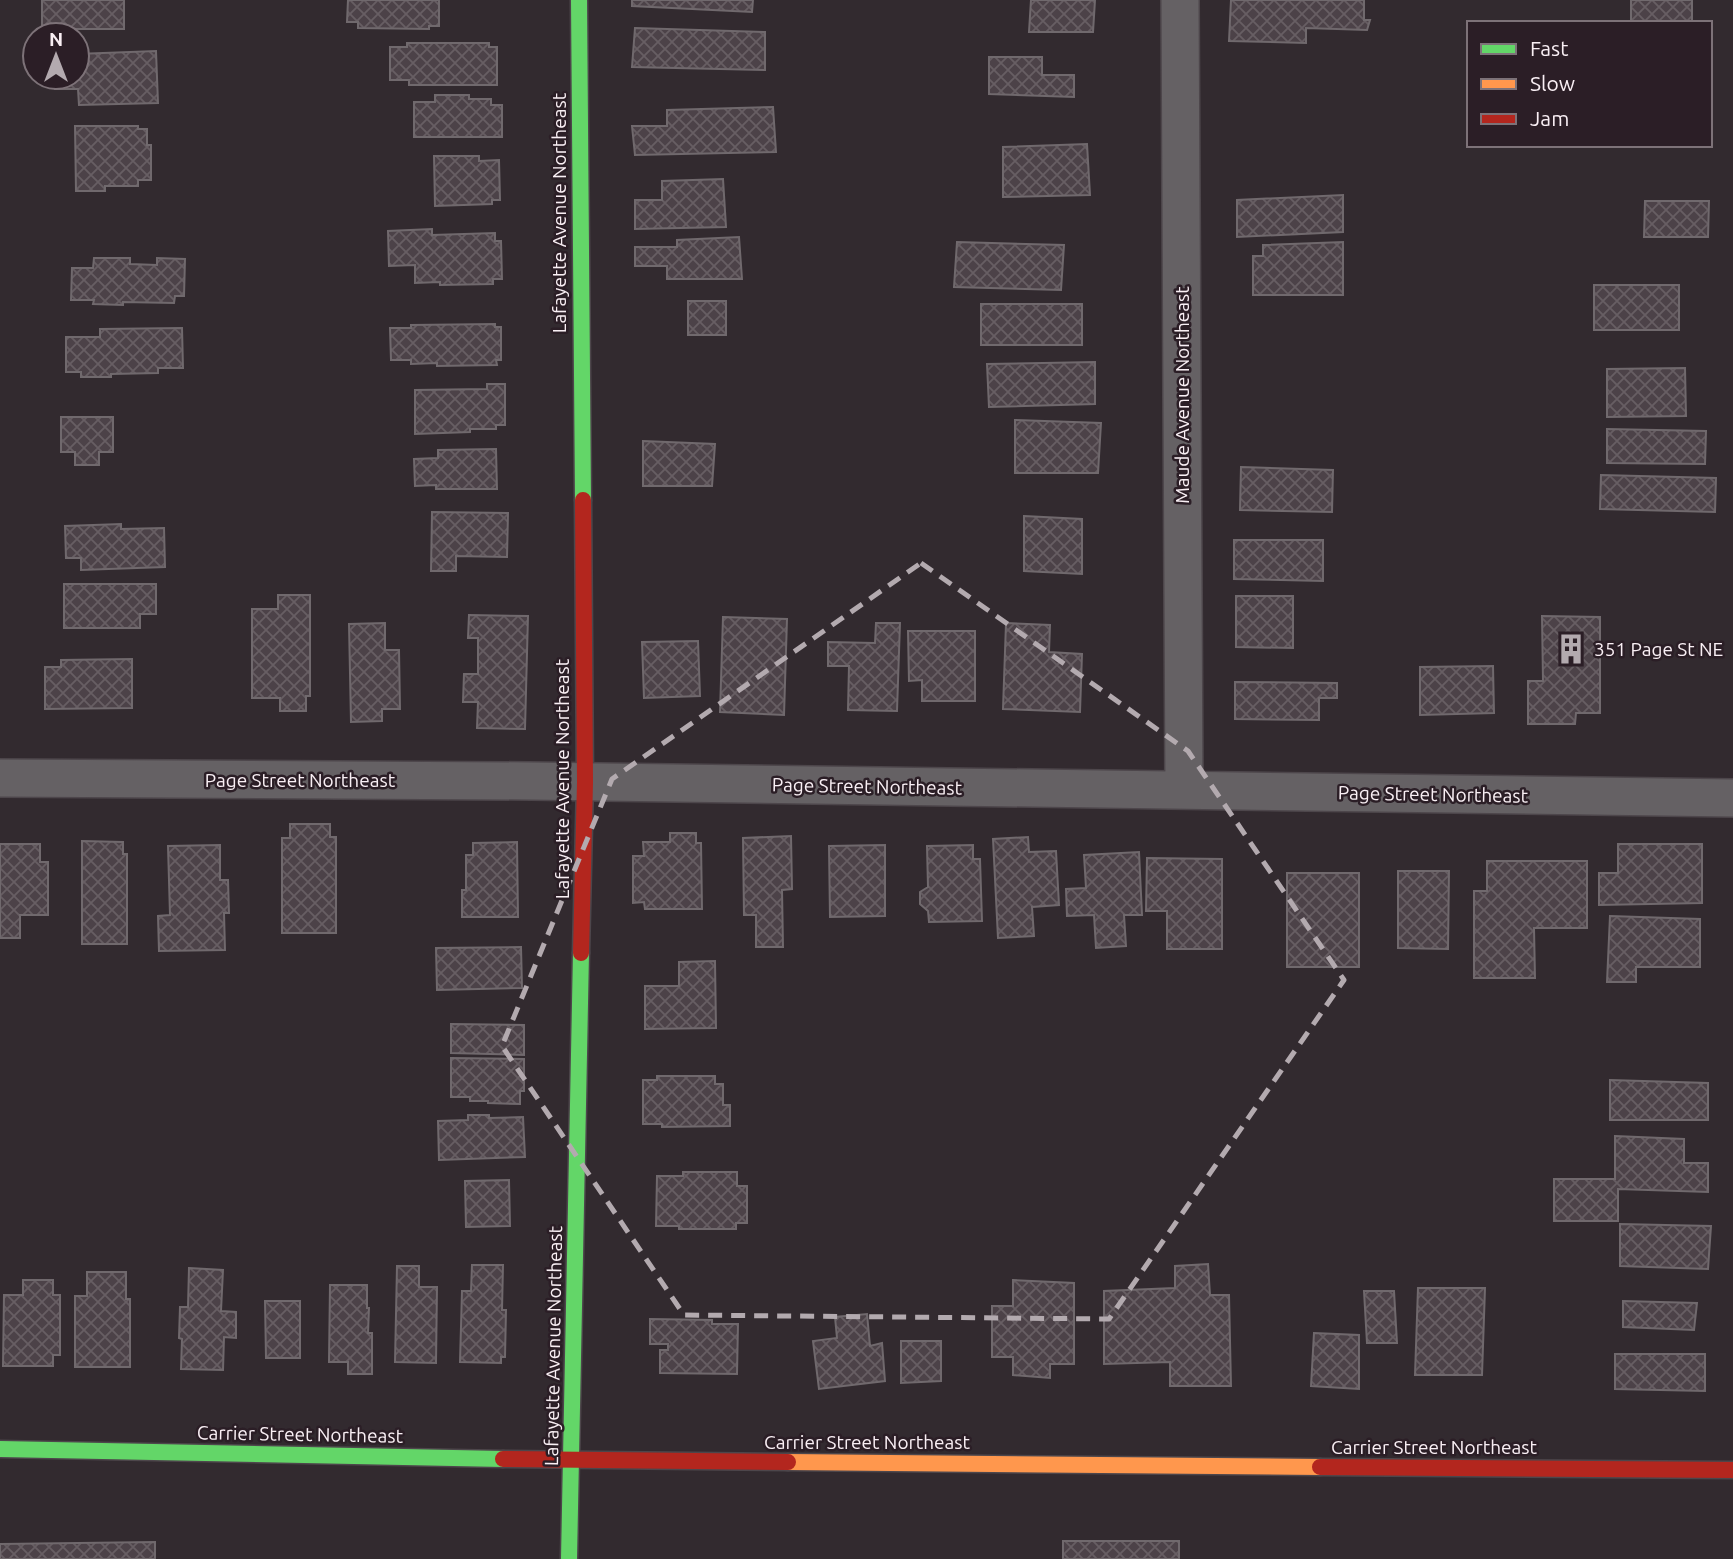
<svg xmlns="http://www.w3.org/2000/svg" width="1733" height="1559" viewBox="0 0 1733 1559" font-family="Ubuntu,sans-serif">
  <style>
    .building { fill: url(#building-cross-hatch); stroke: #70696d; stroke-width: 2 }
    .lines { fill: none; stroke-linecap: round; stroke-linejoin: round }
    .street-casing { stroke: #4d464b; stroke-width: 40 }
    .fast-casing { stroke: #4d464b; stroke-width: 19 }
    .slow-casing { stroke: #4d464b; stroke-width: 19 }
    .jam-casing { stroke: #4d464b; stroke-width: 19 }
    .street { stroke: #656164; stroke-width: 37 }
    .fast { stroke: #63d668; stroke-width: 16 }
    .slow { stroke: #ff974d; stroke-width: 16 }
    .jam { stroke: #b3261e; stroke-width: 16 }
    .marked { fill: none; stroke: #b3aaaf; stroke-width: 5; stroke-dasharray: 14 9; stroke-linejoin: round }
    .labels { text-anchor: middle; dominant-baseline: central; stroke-width: 5; stroke-linejoin: round; paint-order: stroke }
    .street-label { font-size: 19px; fill: #f9eff4; stroke: #2b1e26 }
    .poi-label { font-size: 19px; fill: #f9eff4; stroke: #2b1e26; text-anchor: start }
  </style>
  <defs>
    <pattern id="building-cross-hatch" width="8" height="8" patternUnits="userSpaceOnUse" patternTransform="scale(1.75)"><rect width="8" height="8" fill="#4c4248"/><path d="M0 0l8 8M0 8l8-8" fill="none" stroke="#675e63"/></pattern>
  </defs>
  <rect width="100%" height="100%" fill="#322a2f"/>
  <path class="building" d="M42 0H124V29H42Z
    M348 0H439V26H429V29L358 28V22H347Z
    M632 0H753L752 12 632 6Z
    M1031 0H1095L1093 32H1029Z
    M1231 0H1364V20H1370L1367 30 1306 28V43L1229 41Z
    M1631 0H1692V23H1631Z
    M635 28 765 32V70L632 67Z
    M407 43H489V47H497V85H409V80H390V47H407Z
    M156 51 158 103 79 105 78 89H55L54 77H77V54Z
    M989 57H1042V75H1074V97L989 94Z
    M435 95H469V99H491V105H502V137H414V102H435Z
    M773 107 776 152 635 155 632 126H667V110Z
    M75 126H138V129H147V145H151V180H138V186H105V191H76Z
    M1087 144 1090 195 1003 197V147Z
    M434 156H479V161L499 160 500 200H492V204L435 206Z
    M723 179 726 227 635 229V200H662V181Z
    M1343 195V232L1237 237V200Z
    M1645 201H1709L1708 237H1644Z
    M432 229V235L495 233V241H501L502 279H493V284L440 285V282L415 283V265L389 266 388 231Z
    M739 237 742 279H667V266H635V247H677V240Z
    M957 242 1064 245 1061 290 954 287Z
    M1343 242V295H1253V256H1263V245Z
    M94 258H130V264L157 265V258L185 259 184 296H175L174 303 123 302V305L93 304 94 300H71L72 268H93Z
    M1594 285H1679V330H1594Z
    M688 301H726V335H688Z
    M981 304H1082V345H981Z
    M495 324V327H501V360H496L497 365 437 366V363L411 364V360H391L390 328H411V325Z
    M182 328 183 368H158V373L111 374V377H81V372H66V337H100V329Z
    M1095 362V404L989 407 987 364Z
    M1685 368 1686 416 1607 417V369Z
    M487 384H505V425H496V429H470V432L415 434V390L487 389Z
    M61 417H113V452H99V465H75V452H61Z
    M1015 420 1101 423 1098 473H1015Z
    M1607 429 1706 431 1705 464 1607 463Z
    M643 441 715 444 712 486H643Z
    M496 449 497 489H436V485L415 486 414 459 438 458V450Z
    M1241 467 1333 470 1332 512 1240 510Z
    M1601 475 1716 478 1715 512 1600 509Z
    M432 512 508 513 507 557 456 556V571H431Z
    M1024 516 1082 519V574L1024 571Z
    M121 524V529L164 528 165 567 81 570V558H66L65 526Z
    M1234 540H1323V581L1234 579Z
    M64 584H156V614H140V628H64Z
    M278 595H310V696H306V711H280V698H252V609H278Z
    M1236 596H1293V648L1236 647Z
    M469 615 528 616 525 729 477 728 478 702H463L464 674H478V638H468Z
    M1542 616 1600 617V713H1576L1575 724H1528V681H1543Z
    M723 617 787 619 784 715 720 712Z
    M385 623V650H399L400 709H382V721L351 722 349 624Z
    M876 623H900L897 711 848 710 849 666H828V642L875 643Z
    M1006 623 1050 625 1049 652 1082 654 1080 712 1003 709Z
    M908 631H975V701H922V680L909 681Z
    M698 641 700 696 644 698 642 642Z
    M132 659V708L45 709V667H61V660Z
    M1493 666 1494 713 1420 715V667Z
    M1235 682 1337 683V698H1319V720L1235 719Z
    M290 824H330V837H336V933H282V838H290Z
    M670 833H696V843H701L702 909H645L644 902 633 903V856H644L643 842H670Z
    M791 836 792 889 782 890 783 947H756V915H744L743 838Z
    M1028 837 1029 852 1056 851 1059 905 1032 907 1034 936 998 938 993 839Z
    M82 841 123 842V854H127V944H82Z
    M517 842 518 917H462V890H466V855H473V843Z
    M0 844H40V862H48V915H20V938H0Z
    M1618 844H1702V903L1599 905V873H1618Z
    M220 845V880H228L229 913H224L225 950 159 951 158 916 170 915 168 846Z
    M885 845V916L830 917 829 846Z
    M973 845V859H980L982 921 929 922 928 911 920 904V892L928 887 927 846Z
    M1139 852 1142 915H1124L1126 946 1096 948 1094 915 1067 916 1066 889 1086 888 1084 855Z
    M1147 858 1222 859V949H1167V911H1146Z
    M1487 861H1587V928H1534L1535 978H1474V891H1487Z
    M1398 871H1449L1448 949 1398 948Z
    M1287 873H1359V967H1287Z
    M1610 916 1700 919V967H1636V982H1607Z
    M521 947 522 988 437 990 436 948Z
    M715 961 716 1028 645 1029V986H679V962Z
    M451 1024 524 1025V1055L451 1053Z
    M451 1058 524 1059V1091H520V1104L488 1103V1101H470V1097H451Z
    M657 1076H715V1084H723V1105H730V1126L662 1127V1124H643V1080H657Z
    M1610 1080 1708 1083V1120H1610Z
    M468 1115H489V1118L523 1117 525 1157 439 1160 438 1121 468 1120Z
    M1615 1136 1684 1139V1163H1708V1192L1618 1189V1221H1554V1179H1615Z
    M683 1172H737V1186H747V1223H736V1229H679V1226H656L657 1176H683Z
    M509 1180 510 1226 466 1227 465 1181Z
    M1620 1224 1711 1226 1708 1269 1620 1266Z
    M1208 1264 1210 1295H1229L1231 1386H1170V1362L1104 1364V1291L1175 1288V1266Z
    M472 1265H503L502 1310H506L505 1357H501V1363L460 1362 462 1291H471Z
    M397 1266H419V1287H437L436 1363 395 1362Z
    M189 1268 223 1270 221 1311 236 1312V1338L224 1337 223 1370 181 1369 182 1339 179 1338 180 1307H188Z
    M87 1272H126V1299H130V1367H75V1296H87Z
    M23 1280H53V1295H60V1355H53V1366H3L4 1295H23Z
    M1013 1280 1074 1283V1364H1050V1378L1013 1375V1357H992V1306H1013Z
    M330 1285H367V1308H369L368 1333H372V1374H348V1362H329Z
    M1418 1288H1485L1482 1375H1415Z
    M1364 1291H1394L1397 1343H1367Z
    M265 1301H300V1358H266Z
    M1623 1301 1697 1303 1694 1330 1623 1327Z
    M867 1314 870 1346 882 1343 885 1381 819 1389 813 1341 837 1338 835 1317Z
    M650 1319 712 1320V1324H738L737 1374 660 1373V1350H668V1344H650Z
    M1314 1333 1359 1335V1389L1311 1386Z
    M901 1341H941V1381L901 1383Z
    M1615 1354H1705V1391L1615 1389Z
    M1063 1541H1179V1559H1063Z
    M155 1542V1559H0V1544Z"/>
  <g class="lines">
    <g class="street-casing">
      <path id="street" d="M1180 0 1184 790
        M0 778 531 781 1733 798"/>
    </g>
    <g class="fast-casing">
      <path id="fast" d="M579 0 583 500
        M0 1449 503 1459
        M569 1559 581 953"/>
    </g>
    <g class="slow-casing">
      <path id="slow" d="M788 1462 1320 1467"/>
    </g>
    <g class="jam-casing">
      <path id="jam" d="M581 953 585 782 583 500
        M503 1459 788 1462
        M1320 1467 1733 1470"/>
    </g>
    <use href="#street" class="street"/>
    <use href="#fast" class="fast"/>
    <use href="#slow" class="slow"/>
    <use href="#jam" class="jam"/>
  </g>
  <path class="marked" d="M921 563 1188 751 1344 980 1109 1319 684 1315 502 1046 612 779Z"/>
  <defs>
    <g id="building-bare" transform="scale(2.415)"><path d="M-4-6H4V6H1V3H-1V6H-4ZM-2.5-4.3h1.7v1.8h-1.7ZM.8-4.3h1.7v1.8H.8ZM-2.5-1h1.7V.8h-1.7ZM.8-1h1.7V.8H.8Z" fill="#b3aaaf" stroke="#2b1e26" stroke-width="2.5" paint-order="stroke"/></g>
  </defs>
  <g fill-rule="evenodd">
    <use href="#building-bare" x="1571" y="649"/>
  </g>
  <g class="labels">
    <g class="street-label">
      <text transform="translate(559 213) rotate(-90)">Lafayette Avenue Northeast</text>
      <text transform="translate(1182 395) rotate(-90)">Maude Avenue Northeast</text>
      <text transform="translate(562 779) rotate(-90)">Lafayette Avenue Northeast</text>
      <text x="300" y="780">Page Street Northeast</text>
      <text transform="translate(867 786) rotate(1)">Page Street Northeast</text>
      <text transform="translate(1433 794) rotate(1)">Page Street Northeast</text>
      <text transform="translate(553 1346) rotate(-89)">Lafayette Avenue Northeast</text>
      <text transform="translate(300 1434) rotate(1)">Carrier Street Northeast</text>
      <text x="867" y="1442">Carrier Street Northeast</text>
      <text x="1434" y="1447">Carrier Street Northeast</text>
    </g>
    <g class="poi-label">
      <text x="1594" y="649">351 Page St NE</text>
    </g>
  </g>
  <rect x="1467" y="21" width="245" height="126" fill="#2b1e26" stroke="#7d7278" stroke-width="2"/>
  <rect x="1481" y="44" width="35" height="10" fill="#63d668" stroke="#7d7278" stroke-width="2"/>
  <text x="1530" y="56" font-size="21" fill="#f9eff4">Fast</text>
  <rect x="1481" y="79" width="35" height="10" fill="#ff974d" stroke="#7d7278" stroke-width="2"/>
  <text x="1530" y="91" font-size="21" fill="#f9eff4">Slow</text>
  <rect x="1481" y="114" width="35" height="10" fill="#b3261e" stroke="#7d7278" stroke-width="2"/>
  <text x="1530" y="126" font-size="21" fill="#f9eff4">Jam</text>
  <g transform="translate(56 56)"><circle r="33" fill="#2b1e26" stroke="#7d7278" stroke-width="2"/>
  <path d="M0-5L12 26L0 18L-12 26Z" fill="#b3aaaf"/>
  <text y="-10" font-size="19" font-weight="bold" text-anchor="middle" fill="#f9eff4">N</text>
  </g>
</svg>
